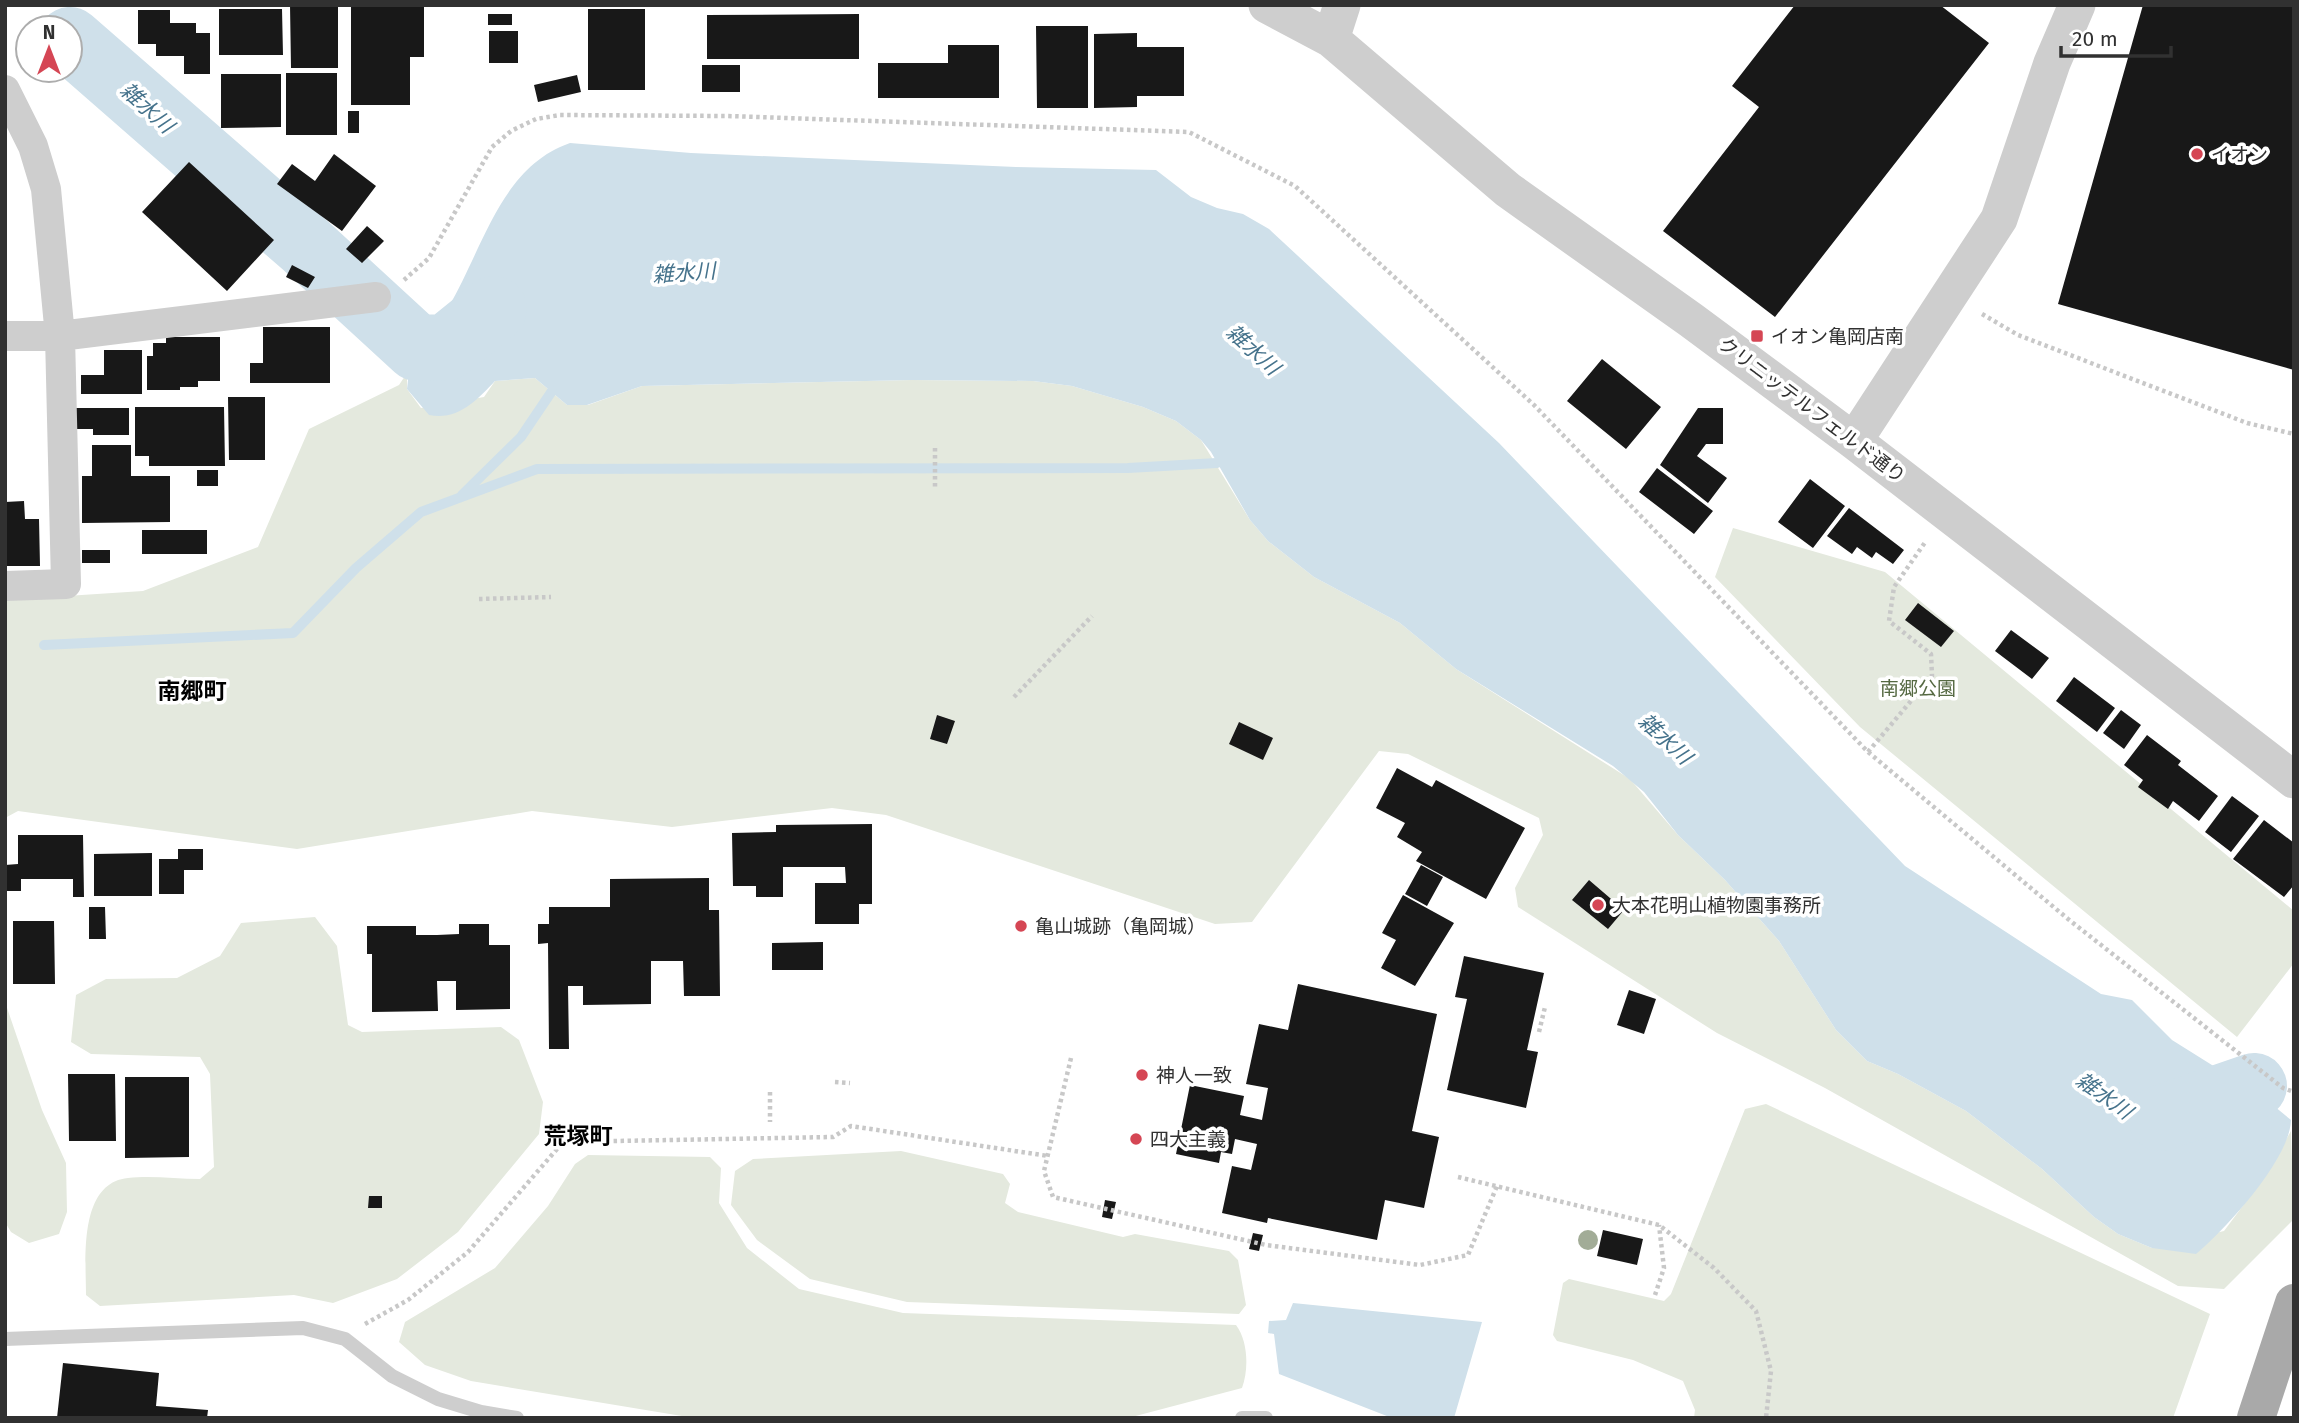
<svg xmlns="http://www.w3.org/2000/svg" width="2299" height="1423" viewBox="0 0 2299 1423" font-family="'Fira Sans','Noto Sans JP',sans-serif">
  <style>
    .green { fill: #e4e9de }
    .water { fill: #cfe0ea }
    .lines { fill: none; stroke-linecap: round; stroke-linejoin: round }
    .stream { stroke: #cfe0ea; stroke-width: 10 }
    .river { stroke: #cfe0ea; stroke-width: 66 }
    .building { fill: #181818 }
    .path { stroke: #c8c8c8; stroke-width: 4.5; stroke-dasharray: 3.5 3.5; stroke-linecap: butt }
    .service { stroke: #cecece; stroke-width: 14 }
    .minor { stroke: #cecece; stroke-width: 30 }
    .tertiary { stroke: #cecece; stroke-width: 37 }
    .primary { stroke: #a9a9a9; stroke-width: 38 }
    .tree { fill: #a2ac97 }
    .poi-dot { fill: #d54654; stroke: #fff; stroke-width: 2.5 }
    .labels { text-anchor: middle; dominant-baseline: central; stroke-width: 7; stroke-linejoin: round; paint-order: stroke }
    .poi-label { font-size: 19px; fill: #313131; stroke: #fff; text-anchor: start }
    .street-label { font-size: 19px; fill: #313131; stroke: #fff }
    .park-label { font-size: 19px; fill: #556942; stroke: #fff }
    .water-label { font-size: 21px; font-style: italic; fill: #46738c; stroke: #fff }
    .quarter-label { font-size: 23px; font-weight: bold; fill: #000; stroke: #fff }
  </style>
  <rect width="100%" height="100%" fill="#fff"/>
  <path class="green" d="M407 373V389L421 408 484 397 495 381 535 378 567 405H588L642 386 912 380 1033 381 1072 386 1143 407 1176 421 1201 440 1250 520 1268 541 1314 577 1400 623 1456 669 1630 779 1678 835 1725 880 1779 941 1836 1030 1867 1061 1898 1074 1966 1111 2042 1169 2094 1217 2118 1234 2152 1248 2224 1231 2260 1183 2291 1131 2294 1219 2224 1289 2178 1286 1825 1088 1717 1033 1518 907 1515 888 1543 835 1539 818 1408 754 1379 751 1252 922 1215 924 886 815 832 808 672 827 532 811 297 849 18 811 5 818V600L143 591 258 547 309 429 399 385Z
    M1733 528 1885 572 2294 911V963L2237 1037 1860 727 1715 577Z
    M315 917 337 946 348 1025 362 1032 501 1027 519 1040 543 1102 539 1134 458 1232 397 1279 333 1303 294 1295 100 1306 86 1295C86 1260 78 1183 128 1178 151 1175 176 1179 200 1179L214 1167 210 1074 200 1057 91 1054 71 1042 76 995 106 979 177 978 220 956 241 923Z
    M5 1002 42 1110 66 1163 67 1212 59 1234 29 1243 11 1232 5 1222Z
    M1766 1104 2210 1314 2173 1418H1694L1695 1410 1683 1381 1633 1360 1557 1341 1553 1335 1563 1283 1569 1279 1664 1301 1671 1294 1745 1109Z
    M901 1151 1003 1174 1010 1184 1005 1203 1018 1212 1123 1237 1135 1234 1229 1251 1238 1260 1246 1305 1239 1314 907 1302 810 1279 757 1240 731 1205 735 1171 753 1159Z
    M588 1155 710 1157 721 1168 719 1203 747 1248 799 1289 903 1313 1236 1325C1248 1341 1249 1369 1242 1388L1128 1418H694L471 1381 425 1365 399 1342 405 1322 495 1268 548 1206 575 1164Z"/>
  <path class="water" d="M570 143 691 153 1016 167 1156 170 1191 197 1217 208 1243 214 1269 229 1499 443 1905 866 2101 994 2132 1000 2172 1040 2263 1097 2291 1120C2290 1159 2226 1229 2196 1254L2152 1248 2118 1234 2094 1217 2042 1169 1966 1111 1898 1074 1867 1061 1836 1030 1779 941 1725 880 1678 835 1644 792 1613 766 1456 669 1400 623 1314 577 1268 541 1250 520 1211 452 1201 440 1176 421 1143 407 1072 386 1033 381 912 380 642 386 587 405H567L535 378 495 381C477 400 458 421 429 415L407 389 411 354C479 296 481 174 570 143Z
    M1293 1303 1482 1322 1454 1418H1392L1279 1374 1274 1334 1268 1333 1269 1321 1286 1320Z"/>
  <g class="lines">
    <path class="stream" d="M462 495 521 437 552 391
      M44 645 293 633 356 568 421 512 537 469 1128 468 1217 463"/>
    <path class="river" d="M70 40 306 246 417 348 447 347 494 309
      M2161 1118 2254 1086"/>
  </g>
  <path class="building" d="M290 5H338V68H291Z
    M351 5H424V57H410V105H351Z
    M1795 5H1940L1989 43 1775 317 1663 231 1759 107 1732 86Z
    M2143 5H2294V370L2058 304Z
    M219 9H282L283 55H219Z
    M588 9H645V90H588Z
    M138 10H170V23H196V33H210V74H184V56H156V44H138Z
    M488 14H512V25H488Z
    M859 14V59H707V15Z
    M1036 26H1088V108H1037Z
    M489 31H518V63H489Z
    M1137 33V47H1184V96H1137V107L1094 108V34Z
    M948 45H999V98H878V63H948Z
    M702 65H740V92H702Z
    M286 73H337V135H286Z
    M221 74H281V127L221 128Z
    M577 75 581 92 538 102 534 85Z
    M348 111H359V133H348Z
    M334 154 376 186 342 231 277 184 292 164 315 181Z
    M189 162 274 240 227 291 142 212Z
    M367 226 384 241 362 263 346 249Z
    M292 265 315 277 308 288 286 277Z
    M263 327H330V383H250V363H263Z
    M166 337H220V381H198V387H180V390H147V356H153V343H166Z
    M104 350H142V394H81V375H104Z
    M1602 359 1661 407 1626 449 1567 401Z
    M228 397H265V460H229Z
    M135 407H224L225 466H149V456H135Z
    M76 408H129V435H93V429H75Z
    M1698 408H1723V444H1706L1697 456 1727 478 1708 503 1660 465Z
    M92 445H131V476H170V522L82 523V476H92Z
    M1657 468 1713 511 1694 534 1639 492Z
    M197 470H218V486H197Z
    M1810 479 1845 506 1813 548 1778 522Z
    M24 501 25 519H39L40 566H5V502Z
    M1849 508 1904 550 1893 564 1876 552 1872 558 1857 547 1852 554 1827 536Z
    M142 530H207V554H142Z
    M82 550H110V563H82Z
    M1918 603 1954 631 1941 647 1905 620Z
    M2011 630 2049 658 2032 679 1995 651Z
    M2074 677 2115 708 2097 732 2056 701Z
    M2121 710 2141 725 2124 749 2103 733Z
    M937 715 955 721 947 744 930 739Z
    M1239 722 1273 738 1263 760 1229 744Z
    M2147 735 2181 761 2178 765 2218 796 2199 821 2173 801 2168 809 2138 787 2143 780 2124 765Z
    M1397 768 1432 787 1436 780 1525 828 1486 899 1416 861 1422 852 1397 837 1405 823 1376 808Z
    M2232 796 2259 816 2231 852 2205 832Z
    M2264 820 2294 843V885L2284 897 2233 859Z
    M872 824V904H859V924H815V883H846L845 867H783V897H756V886H733L732 833 776 832V825Z
    M18 835H83L84 897H73V879H21V891H5V865L18 864Z
    M178 849H203V870H184V894H159V859H178Z
    M152 853V896H94V854Z
    M1421 865 1443 877 1427 906 1405 894Z
    M709 878V910H719L720 996H684L683 961H651V1004L583 1005V986H568L569 1049H549L548 943 538 944V924H549V907H610V879Z
    M1589 880 1624 910 1608 929 1572 900Z
    M1403 895 1454 923 1415 986 1381 968 1396 940 1382 933Z
    M89 907H105L106 939H89Z
    M13 921H54L55 984H13Z
    M459 924H489V945H510V1009L456 1010V981H437L438 1011 372 1012V954H367V926H416V935H437L459 934Z
    M823 942V970H772V943Z
    M1464 956 1544 973 1527 1050 1538 1052 1526 1108 1447 1090 1467 999 1455 997Z
    M1298 984 1437 1014 1412 1131 1439 1137 1424 1208 1385 1200 1377 1240 1268 1218 1267 1223 1222 1213 1232 1166 1251 1170 1257 1144 1235 1139 1232 1154 1221 1152 1219 1163 1176 1154 1190 1085 1244 1096 1240 1115 1262 1120 1268 1088 1246 1084 1259 1024 1288 1030Z
    M1629 990 1656 999 1644 1034 1617 1025Z
    M68 1074H115L116 1141H69Z
    M125 1077H189V1157L125 1158Z
    M369 1196H382V1208H368Z
    M1105 1200 1116 1202 1112 1219 1102 1217Z
    M1603 1230 1643 1239 1637 1265 1597 1256Z
    M1253 1233 1263 1235 1259 1251 1249 1249Z
    M63 1363 159 1373 156 1406 208 1410 207 1418H57Z"/>
  <g class="lines">
    <path class="path" d="M404 280 429 258 492 147 511 131 536 119 560 115 728 116 1189 132 1295 186 1534 405 1868 752 2068 919 2283 1088 2294 1092
      M1982 314 2018 335 2247 423 2294 434
      M935 448V488
      M479 599 551 597
      M1014 697 1092 616
      M1868 752 1932 676 1931 654 1889 621 1894 587 1926 541
      M1539 1032 1545 1007
      M1071 1058 1044 1171 1053 1197 1266 1245 1420 1265 1468 1255 1497 1186
      M835 1082 850 1083
      M770 1092V1122
      M1458 1177 1659 1225 1714 1268 1756 1311 1771 1371 1766 1418
      M1655 1295 1664 1268 1659 1225
      M365 1324 408 1300 468 1252 563 1142 833 1137 851 1126 1048 1156"/>
    <path class="service" d="M5 1339 303 1328 345 1339 392 1376 438 1399 481 1412 517 1418
      M1242 1418H1266"/>
    <path class="minor" d="M5 90 33 146 46 189 60 336 66 584 5 586
      M5 336H60L376 297"/>
    <path class="tertiary" d="M1267 5 1331 39 1508 190 1691 320 1854 441 2294 780
      M1331 39 1342 5
      M1854 441 1999 219 2052 63 2077 5"/>
    <path class="primary" d="M2256 1418 2294 1303"/>
  </g>
  <circle class="tree" cx="1588" cy="1240" r="10"/>
  <g class="poi-dot">
    <circle cx="2197" cy="154" r="7"/>
    <rect x="1750" y="329" width="14" height="14" rx="3.5"/>
    <circle cx="1598" cy="905" r="7"/>
    <circle cx="1021" cy="926" r="7"/>
    <circle cx="1142" cy="1075" r="7"/>
    <circle cx="1136" cy="1139" r="7"/>
  </g>
  <g class="labels">
    <g class="poi-label">
      <text x="2211" y="154">イオン</text>
      <text x="1771" y="336">イオン亀岡店南</text>
      <text x="1612" y="905">大本花明山植物園事務所</text>
      <text x="1035" y="926">亀山城跡（亀岡城）</text>
      <text x="1156" y="1075">神人一致</text>
      <text x="1150" y="1139">四大主義</text>
    </g>
    <g class="street-label">
      <text transform="translate(1812 410) rotate(37)">クリニッテルフェルド通り</text>
    </g>
    <g class="park-label">
      <text x="1918" y="688">南郷公園</text>
    </g>
    <g class="water-label">
      <text transform="translate(147 108) rotate(42)">雑水川</text>
      <text transform="translate(684 273) rotate(-4)">雑水川</text>
      <text transform="translate(1253 350) rotate(42)">雑水川</text>
      <text transform="translate(1665 739) rotate(43)">雑水川</text>
      <text transform="translate(2104 1096) rotate(36)">雑水川</text>
    </g>
    <g class="quarter-label">
      <text x="192" y="691">南郷町</text>
      <text x="578" y="1136">荒塚町</text>
    </g>
  </g>
  <rect width="2299" height="1423" fill="none" stroke="#313131" stroke-width="14"/>
  <g transform="translate(49 49)"><circle r="33" fill="#ffffff" stroke="#adadad" stroke-width="2"/>
  <path d="M0-5L12 26L0 18L-12 26Z" fill="#d54654"/>
  <text y="-10" font-size="19" font-weight="bold" text-anchor="middle" fill="#313131">N</text>
  </g>
  <path d="M2061 46v10h110v-10" fill="none" stroke="#313131" stroke-width="3.5"/>
  <text x="2072" y="46" font-size="21" fill="#313131" stroke="#ffffff" stroke-width="5" paint-order="stroke">20 m</text>
</svg>
